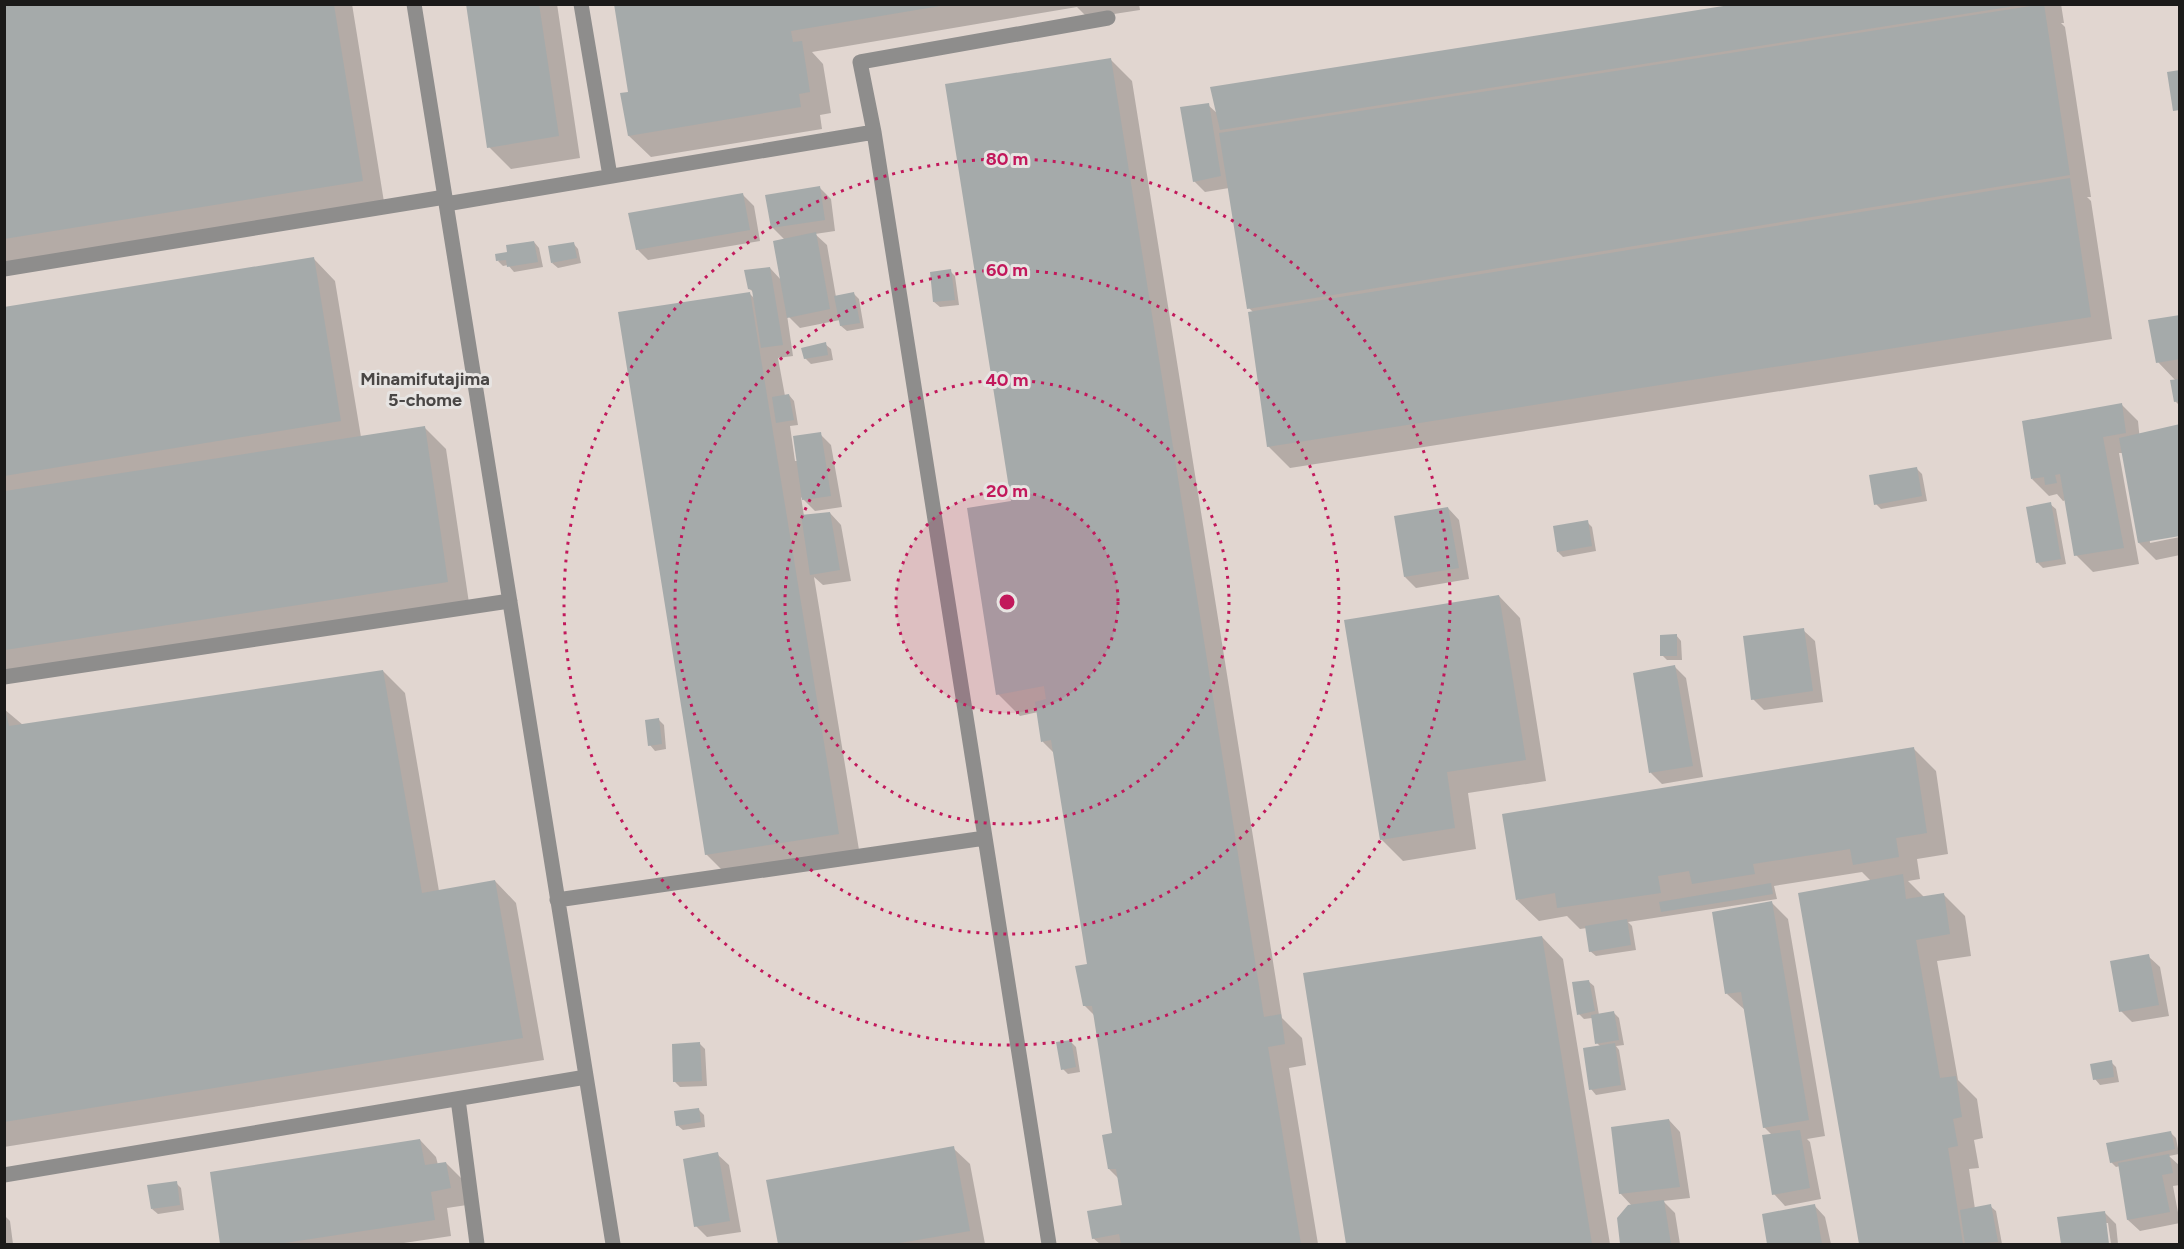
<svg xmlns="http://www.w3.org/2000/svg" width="2184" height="1249" viewBox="0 0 2184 1249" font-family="Figtree,sans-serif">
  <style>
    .built { fill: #e1d6d0 }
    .shadow { fill: #0003 }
    .building { fill: #a5aaaa }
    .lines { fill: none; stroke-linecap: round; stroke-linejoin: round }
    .service { stroke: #8e8d8c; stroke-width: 15 }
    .ring { fill: none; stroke: #c2185b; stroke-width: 3; stroke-dasharray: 3 6 }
    .labels { text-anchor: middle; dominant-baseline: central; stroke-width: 6; stroke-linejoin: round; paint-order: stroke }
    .neighbourhood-label { font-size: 18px; font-weight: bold; fill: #494645; stroke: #e7e4e2 }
    .centre { fill: #c2185b; stroke: #e7e4e2; stroke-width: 3 }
    .ring-label { font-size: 18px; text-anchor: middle; font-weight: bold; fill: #c2185b; stroke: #e7e4e2; stroke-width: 6; stroke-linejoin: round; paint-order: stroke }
  </style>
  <rect width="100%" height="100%" fill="#e7e4e2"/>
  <path class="built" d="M5 5H2179V1244H5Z"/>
  <path class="shadow" d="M4 4H352L384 202 4 264Z
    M467 4H557L580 158 511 169 489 147Z
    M615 4H1139L1140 10 1088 18 1077 7 812 52 823 64 831 113 820 115 822 129 651 157 629 136 630 93Z
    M1746 4H2061L2064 23H2061L2065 27 2091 197H2087L2091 201 2112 339 1290 468 1268 446 1253 312 1249 308 1229 188 1205 192 1194 181 1208 105 1218 114Z
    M1110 59 1132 81 1282 1018 1302 1038 1306 1065 1289 1068 1318 1244H1100L1093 1238 1124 1206 1119 1179 1109 1169 1114 1134 1096 1017 1084 1005 1089 965 1055 754 1043 742 1038 712 1020 716 998 694 1013 502Z
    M820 188 831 199 835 231 815 234 827 245 836 297 854 294 859 299 864 328 847 331 841 326 840 320 800 328 787 315 793 356 778 358 785 396 789 395 794 401 798 425 790 426 795 461H798L820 434 831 445 842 507 815 511 801 497 804 516 830 513 841 525 851 581 823 585 814 577 860 856 728 876 706 854 750 294 755 299 754 293 749 288 770 268 782 281 785 240 772 227Z
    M743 195 754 206 760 241 648 260 637 249Z
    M534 242 539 248 543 267 514 272 508 265 503 266 498 261Z
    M573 243 578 249 581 263 558 268 552 263Z
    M314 259 335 281 361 437 424 427 446 449 469 603 4 674V308Z
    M950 271 955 276 959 305 940 307 934 302Z
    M2180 316V406L2175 401 2176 381 2158 362Z
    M825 344 831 349 833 360 811 364 805 358Z
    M2121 404 2138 421 2150 543 2180 537V555L2156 560 2139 543 2123 453H2119L2139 564 2093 572 2076 555 2066 500 2063 501 2057 494 2049 496 2032 479Z
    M1917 469 1922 474 1927 501 1881 509 1876 504Z
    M2050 504 2056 509 2066 564 2043 568 2038 563Z
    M1448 508 1459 520 1469 579 1416 588 1405 577Z
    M1587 522 1592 527 1596 551 1563 557 1558 552Z
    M1499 596 1520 618 1546 781 1468 793 1476 849 1403 861 1381 839Z
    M1803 630 1815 641 1823 702 1764 710 1753 699Z
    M1676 635 1681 641 1682 660H1667L1662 655Z
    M1675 667 1686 678 1703 777 1662 784 1651 773Z
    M383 671 405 693 439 891 495 881 516 903 544 1060 4 1147V709L23 725Z
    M658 719 664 725 666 749 655 751 650 745Z
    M1914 749 1936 771 1948 854 1917 859 1920 879 1908 881 1925 898 1943 894 1965 916 1971 956 1937 961 1958 1080 1977 1099 1983 1138 1974 1140 1979 1168 1969 1169 1975 1209 1990 1206 1996 1211 2002 1244H1861L1799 894 1871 881 1862 872 1774 886 1777 899 1628 922 1632 926 1636 950 1596 956 1590 951 1587 928 1580 929 1567 916 1539 921 1517 900Z
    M1772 903 1788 919 1825 1136 1807 1139 1810 1142 1821 1199 1785 1206 1774 1194 1772 1135 1764 1127 1745 1010 1727 994Z
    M1542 937 1563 959 1610 1244H1348L1304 974Z
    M2148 956 2160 967 2169 1016 2132 1022 2121 1011Z
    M1588 981 1594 986 1599 1015 1614 1013 1619 1018 1624 1045 1616 1046 1619 1050 1626 1090 1596 1095 1591 1089 1600 1046 1597 1043 1592 1018 1584 1019 1579 1014Z
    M1071 1042 1076 1047 1080 1072 1068 1074 1063 1069Z
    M700 1044 705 1049 707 1086 680 1087 675 1082Z
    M2111 1062 2116 1067 2119 1082 2100 1085 2095 1079Z
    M699 1110 704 1115 705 1127 683 1130 677 1125Z
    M1669 1120 1680 1132 1690 1198 1663 1201 1675 1213 1680 1244H1622L1618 1218 1632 1206 1620 1193Z
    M2171 1133 2176 1138 2179 1154 2169 1156 2180 1166V1185L2173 1186 2180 1223 2140 1231 2128 1220 2120 1166 2116 1167 2111 1162Z
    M420 1140 436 1157 438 1165 446 1163 463 1180 467 1205 447 1208 451 1236 397 1244H222L212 1174Z
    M953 1148 970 1164 985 1244H779L767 1181Z
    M717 1154 729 1165 741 1232 707 1237 696 1226Z
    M176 1183 181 1188 184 1210 158 1214 152 1209Z
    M1814 1205 1825 1217 1831 1244H1768L1764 1215Z
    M2104 1212 2116 1224 2118 1244H2111L2108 1223H2105L2108 1244H2063L2059 1218Z
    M4 1215 10 1221 13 1244H4Z"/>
  <path class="building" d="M466 4H539L559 136 487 148Z
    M614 4H940V6L791 31 793 42 802 41 810 92 799 94 801 107 628 136 620 93 628 92Z
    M1736 4 2015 6 1220 130 1210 87Z
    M2044 4 2070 175 1247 309 1219 133Z
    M4 5H334L363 181 4 239Z
    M1111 58 1264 1017 1281 1014 1285 1044 1268 1047 1301 1244H1121L1119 1234 1092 1239 1087 1211 1122 1205 1116 1169H1108L1102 1135 1112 1133 1092 1006H1083L1075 966 1087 964 1051 740 1041 742 1035 702 1046 699 1044 686 996 695 967 508 1011 501 945 84Z
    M2180 70V110L2173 111 2167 72Z
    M1209 103 1221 176 1193 182 1180 107Z
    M2070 178 2091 317 1267 447 1248 312Z
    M820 186 825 220 771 228 765 195Z
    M743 193 750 230 636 250 628 213Z
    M816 232 830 309 787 318 773 241Z
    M534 241 538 262 507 267 506 260 496 261 495 254 507 252 506 245Z
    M574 242 577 258 551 263 548 246Z
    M314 257 341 421 4 476V307Z
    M770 267 783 345 761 348 752 290 748 289 744 270Z
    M951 269 955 300 933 302 930 272Z
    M750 292 839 834 705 855 618 312Z
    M854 292 860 323 840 326 834 296Z
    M2180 315V359L2156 363 2148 320Z
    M826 342 828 355 804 359 801 348Z
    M2180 379V401L2174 402 2170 380Z
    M789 394 794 420 776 423 772 397Z
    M2122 403 2126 433 2103 437 2124 548 2074 556 2060 474 2055 475 2057 483 2045 485 2044 477 2031 479 2022 421Z
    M2180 424V536L2138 543 2119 438Z
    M425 426 448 582 5 650V491Z
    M821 432 831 496 802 500 793 436Z
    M1917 467 1922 496 1874 505 1869 475Z
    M2051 502 2061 559 2036 563 2026 507Z
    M1448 507 1459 568 1404 577 1394 516Z
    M830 512 840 570 810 575 801 515Z
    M1588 520 1592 546 1557 552 1553 526Z
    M1499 595 1526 760 1447 772 1455 828 1380 840 1344 620Z
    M1804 628 1813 691 1751 700 1743 636Z
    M1677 634V656H1660V635Z
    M1675 665 1693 766 1649 773 1633 673Z
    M383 670 422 893 495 880 523 1038 4 1122V704L9 726Z
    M659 718 662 744 648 746 645 720Z
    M1914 747 1927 833 1896 838 1899 857 1853 865 1850 849 1753 864 1755 874 1692 884 1689 871 1658 876 1661 893 1557 908 1555 893 1516 900 1502 814Z
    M1903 874 1906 899 1944 893 1950 934 1916 940 1940 1078 1956 1076 1962 1117 1953 1119 1958 1146 1948 1148 1963 1244H1859L1798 893Z
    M1771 883 1773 894 1661 912 1659 902Z
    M1772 901 1809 1120 1763 1128 1741 992 1725 994 1712 912Z
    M1627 919 1631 945 1589 952 1585 926Z
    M1542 936 1592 1244H1346L1303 973Z
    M2149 954 2159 1005 2119 1012 2110 961Z
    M1589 980 1595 1011 1577 1015 1572 982Z
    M1614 1011 1619 1040 1595 1044 1591 1015Z
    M1071 1040 1076 1067 1061 1070 1056 1042Z
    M700 1042 702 1081 673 1082 672 1044Z
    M1615 1043 1621 1085 1589 1090 1583 1048Z
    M2112 1060 2114 1077 2093 1080 2090 1064Z
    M699 1108 701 1122 676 1126 674 1111Z
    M1669 1119 1680 1187 1619 1194 1611 1127Z
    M1800 1130 1810 1188 1772 1195 1762 1135Z
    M2171 1131 2175 1149 2110 1163 2106 1143Z
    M420 1139 425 1165 446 1162 451 1188 431 1192 435 1220 278 1244H220L210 1172Z
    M954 1146 970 1231 894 1244H778L766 1180Z
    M718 1152 730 1221 694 1227 683 1159Z
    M2169 1154 2173 1173 2162 1175 2170 1212 2127 1220 2118 1163Z
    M177 1181 180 1205 151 1209 147 1185Z
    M1664 1200 1671 1244H1620L1617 1218 1628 1205Z
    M1815 1204 1822 1244H1767L1762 1214Z
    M1991 1204 1998 1242 1965 1244 1960 1210Z
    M2105 1211 2109 1244H2061L2057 1217Z"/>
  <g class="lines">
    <path class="service" d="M414 4 613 1244
      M581 4 610 176
      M446 204 874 132
      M4 269 445 197
      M4 677 510 601
      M557 900 985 838
      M458 1099 477 1244
      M4 1175 586 1077
      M1049 1244 874 132 860 62 1108 18"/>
  </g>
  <circle cx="1007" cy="602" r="111" fill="#c2185b" fill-opacity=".12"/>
  <g class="ring">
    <circle cx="1007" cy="602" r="111"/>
    <circle cx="1007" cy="602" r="222"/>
    <circle cx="1007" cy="602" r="332"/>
    <circle cx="1007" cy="602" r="443"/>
  </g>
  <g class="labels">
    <g class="neighbourhood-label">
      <text x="425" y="379">Minamifutajima<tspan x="425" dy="21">5-chome</tspan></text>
    </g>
  </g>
  <circle cx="1007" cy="602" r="9" class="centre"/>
  <g class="ring-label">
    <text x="1007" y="165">80 m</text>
    <text x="1007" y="276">60 m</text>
    <text x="1007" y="386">40 m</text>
    <text x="1007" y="497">20 m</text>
  </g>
  <rect width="2184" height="1249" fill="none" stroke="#1b1a19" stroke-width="12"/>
</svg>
